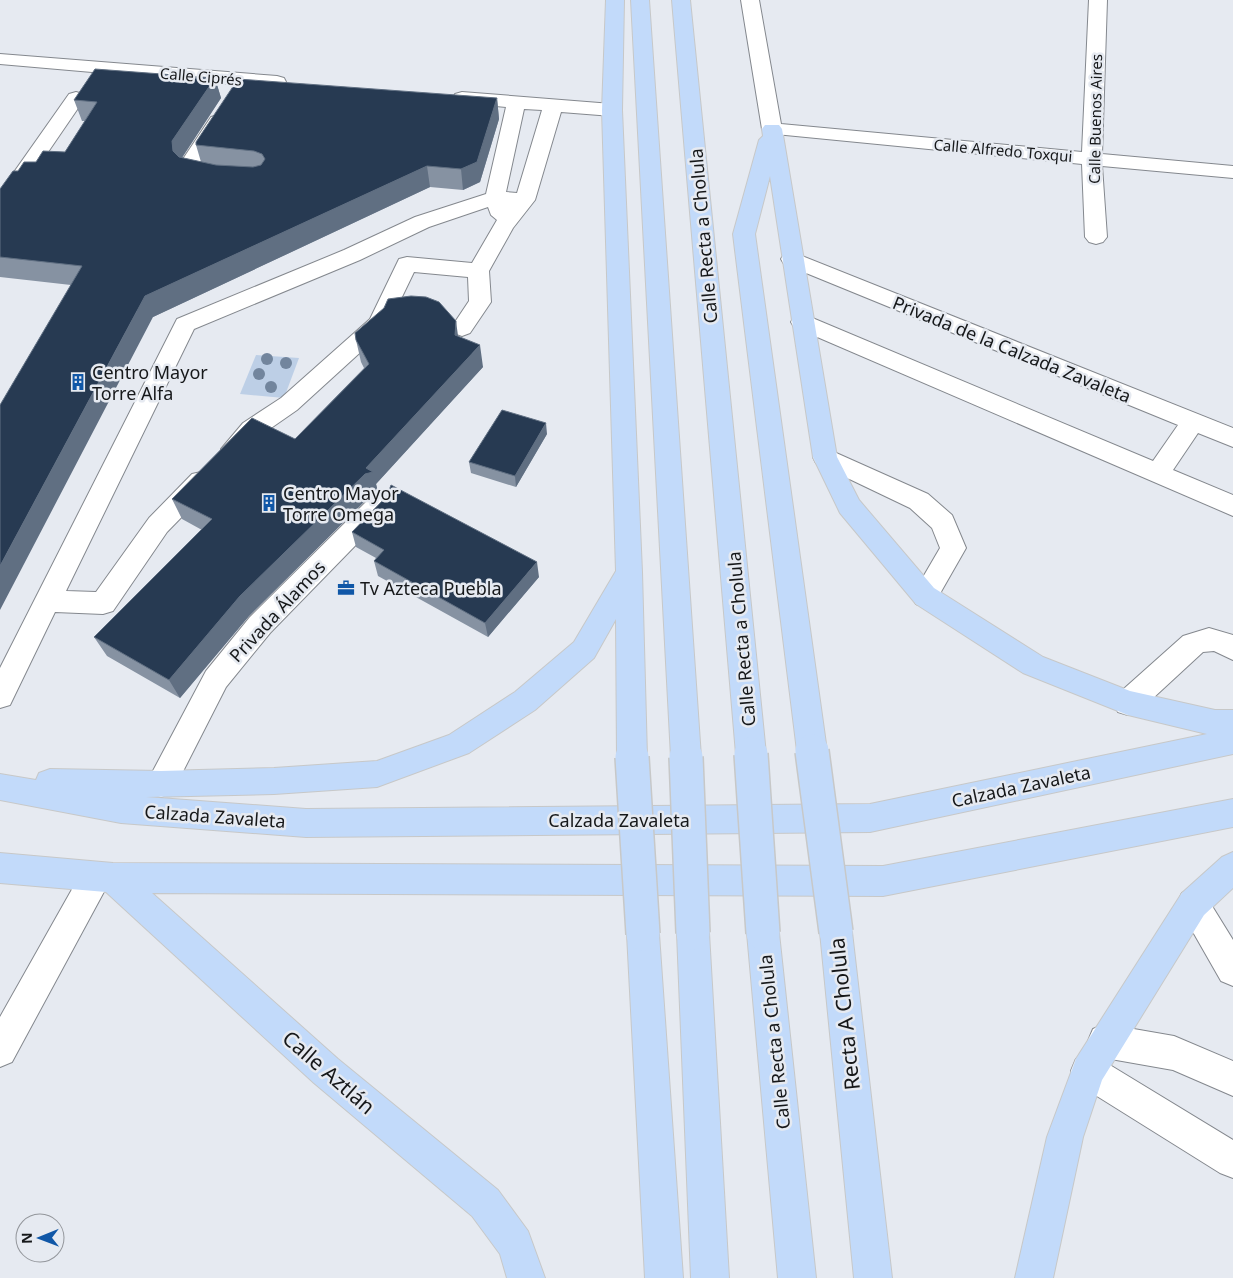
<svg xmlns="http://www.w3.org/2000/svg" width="1233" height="1278" viewBox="0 0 1233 1278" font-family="'Noto Sans',sans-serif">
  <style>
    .green { fill: #bdcfe6 }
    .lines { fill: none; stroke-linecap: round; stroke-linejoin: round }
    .minor-casing { stroke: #84888e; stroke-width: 2 }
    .major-casing { stroke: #c7c8c8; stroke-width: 2 }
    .minor { fill: #fff; fill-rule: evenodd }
    .major { fill: #c2dafa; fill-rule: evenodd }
    .major-bridge-casing { stroke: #c7c8c8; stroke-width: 36; stroke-linecap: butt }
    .major-bridge { stroke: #c2dafa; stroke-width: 33 }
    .tree { fill: #72859d }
    .wall { fill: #8692a2 }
    .shaded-wall { fill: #606f82 }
    .building { fill: #273a52; stroke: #606f82 }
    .labels { text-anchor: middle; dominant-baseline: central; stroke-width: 5; stroke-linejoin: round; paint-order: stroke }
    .far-street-label { font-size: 15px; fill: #16181a; stroke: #e6eaf1 }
    .street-label { font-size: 18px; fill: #16181a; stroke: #e6eaf1 }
    .poi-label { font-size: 18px; fill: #16181a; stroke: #e6eaf1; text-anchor: start }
    .near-street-label { font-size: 21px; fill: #16181a; stroke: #e6eaf1 }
  </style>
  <rect width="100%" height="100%" fill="#e6eaf1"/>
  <path class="green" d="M256 355 299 358 284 398 240 394Z"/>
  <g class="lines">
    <g class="minor-casing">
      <path id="minor" d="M741 0H759L781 124 1082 152 1089 0H1107L1102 154 1233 166V178L1102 166 1107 237 1103 242 1096 244 1089 242 1085 237 1082 164 765 133 762 129Z
        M0 54 277 76 284 78 286 82 284 86 277 88 0 64Z
        M76 92 83 94 85 98 7 212 0 213V192L69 94Z
        M462 92 612 104 619 106 622 110 619 114 612 116 561 112 535 200 513 228 489 271 491 302 470 333 462 336 454 333 451 328 469 301 468 277 414 272 387 328 297 410 261 435 242 455 233 458 224 455 221 449 243 423 281 398 370 319 399 259 407 257 472 263 497 220 491 215 488 207 429 227 360 260 194 329 66 591 96 592 149 518 192 474 201 472 210 474 213 481 210 488 167 532 113 611 103 614 55 612 10 705 0 708V668L177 319 344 250 415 217 486 194 506 107 455 102 453 98 455 94ZM524 109 542 110 517 193 506 192Z
        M218 115 225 117 228 121 201 162V168L224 172 227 176 224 180C210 184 190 183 181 170V162L211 117Z
        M792 252 1233 428V447L1198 433 1173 470 1233 495V516L794 327 791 322 794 317 802 314 810 317 1153 461 1178 425 784 264 781 259 784 254Z
        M825 448 928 494 952 515 966 548 934 604 925 607 916 604 912 596 940 548 932 528 910 508 816 463 813 457 816 451Z
        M378 496 387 499 391 506 387 513 270 633 226 687 172 793 161 797 150 793 146 784 206 671 250 617 369 499Z
        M1209 628 1233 635V660L1214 651 1203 652 1138 712 1128 715 1118 712 1114 703 1118 694 1183 636Z
        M95 863 106 868 111 878 106 888 12 1062 0 1067V1017L84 868Z
        M1193 889 1204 893 1233 940V986L1221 981 1177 904 1182 893Z
        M1105 1024 1174 1036 1233 1061V1096L1173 1070 1105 1058 1093 1053 1088 1041 1093 1029Z
        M1088 1054 1100 1059 1233 1140V1178L1220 1173 1076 1083 1071 1071 1076 1059Z"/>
    </g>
    <g class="major-casing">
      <path id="major" d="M606 0H624L622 110 642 572 647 757 642 766 632 770 622 766 617 757 616 619 594 658 535 710 469 753 377 787 274 794 146 797 306 809 870 804 1207 734 1128 715 1023 673 916 604 840 513 813 457 770 176 755 234 827 751 822 760 812 764 802 760 797 751 733 234 759 140 763 136 762 129 765 125H779L782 129 837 457 859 500 934 588 1043 657 1130 691 1215 710H1233V754L870 832 306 837 121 823 0 800V774L36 780 39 773 50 769 161 771 274 768 377 761 449 735 515 692 574 642 616 571 602 110Z
        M631 0H649L701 757 696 766 686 770 676 766 671 757Z
        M672 0H690L766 754 761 763 751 767 741 763 736 754Z
        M1233 799V827L883 896 152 893 338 1059 498 1190 528 1231 545 1278H507L500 1254 472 1216 314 1083 106 892 0 883V853L113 863 883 866Z
        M1233 852V888L1204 915 1102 1080 1083 1137 1053 1278H1015L1047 1137 1076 1059 1182 893 1222 857Z
        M836 916 847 921 852 932 892 1278H854L820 932 825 921Z
        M693 917 704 922 709 933 729 1278H691L677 933 682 922Z
        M763 917 774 922 779 933 816 1278H778L747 933 752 922Z
        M643 918 654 923 659 934 683 1278H645L627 934 632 923Z"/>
    </g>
    <use href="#minor" class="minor"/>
    <use href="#major" class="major"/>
    <g class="major-bridge-casing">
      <path id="major-bridge" d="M812 751 836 932
        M751 754 763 933
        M632 757 643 934
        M686 757 693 933"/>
    </g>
    <use href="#major-bridge" class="major-bridge"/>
  </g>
  <g class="tree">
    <circle cx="267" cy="359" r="6"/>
    <circle cx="286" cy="363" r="6"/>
    <circle cx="259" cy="374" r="6"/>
    <circle cx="271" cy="387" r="6"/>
  </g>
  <path class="wall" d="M215 78 221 98 182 158 201 162 196 145 497 98 499 119 480 182 463 190 430 187 153 317 71 285 0 277V189L18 171 36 162 65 152 85 121H82L74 100Z
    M458 336 483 367 376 484 378 492 371 495 249 616 180 698 107 656 94 637 202 530 182 519 172 499 295 439 364 368 361 362 356 340Z
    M547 434 516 487 471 473 469 462Z
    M352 532 539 577 488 637 378 576 374 561 376 558 356 547Z"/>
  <path class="shaded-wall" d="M215 78 221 98 179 162 173 151 172 141Z
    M497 98 499 119 480 182 463 190 461 169Z
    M427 166 430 187 153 317 0 610V566L145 296Z
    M456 321 459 343 455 335Z
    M480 345 483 367 376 484 378 492 371 495 249 616 180 698 169 680 240 596 366 468Z
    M546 423 547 434 516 487 515 476Z
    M537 562 539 577 488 637 485 623Z"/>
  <path class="building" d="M95 69 215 78 172 141 173 151 179 157 216 165 253 167 261 165 265 159 262 154 254 151 196 145V142L238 79 497 98 477 162 461 169 427 166 145 296 0 566V405L82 266 0 257V189L13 171H18L24 162H36L43 151 65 152 97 102 74 100Z
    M411 296 426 297 439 302 456 321 455 335 480 345 366 468 373 472 365 474 240 596 169 680 94 637 212 519 172 499 252 418 295 439 369 364 356 340 355 333 384 308 388 299Z
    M502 410 546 423 515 476 469 462Z
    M391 485 537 562 485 623 374 561 384 550 352 532 387 496Z"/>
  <defs>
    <g id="building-bare" transform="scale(1.35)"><path d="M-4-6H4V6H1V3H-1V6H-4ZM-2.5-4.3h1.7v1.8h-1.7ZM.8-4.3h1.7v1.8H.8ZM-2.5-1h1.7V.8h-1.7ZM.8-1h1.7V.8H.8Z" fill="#1057a7" stroke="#e6eaf1" stroke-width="2.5" paint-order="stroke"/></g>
    <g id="office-bare" transform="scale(1.35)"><path d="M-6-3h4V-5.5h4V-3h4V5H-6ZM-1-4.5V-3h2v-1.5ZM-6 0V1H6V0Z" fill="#1057a7" stroke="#e6eaf1" stroke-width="2.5" paint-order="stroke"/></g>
  </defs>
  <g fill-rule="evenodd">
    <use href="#building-bare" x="78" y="382"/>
    <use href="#building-bare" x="269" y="503"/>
    <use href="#office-bare" x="346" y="588"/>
  </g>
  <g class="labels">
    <g class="far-street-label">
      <text transform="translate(201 76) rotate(5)">Calle Ciprés</text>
      <text transform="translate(1095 119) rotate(-89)">Calle Buenos Aires</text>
      <text transform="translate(1003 150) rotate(5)">Calle Alfredo Toxqui</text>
    </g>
    <g class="street-label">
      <text transform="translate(703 236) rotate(-95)">Calle Recta a Cholula</text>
      <text transform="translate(1012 349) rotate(22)">Privada de la Calzada Zavaleta</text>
      <text transform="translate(277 611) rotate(-47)">Privada Álamos</text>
      <text transform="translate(741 639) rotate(-95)">Calle Recta a Cholula</text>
      <text transform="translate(1021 786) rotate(-12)">Calzada Zavaleta</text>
      <text transform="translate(215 816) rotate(4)">Calzada Zavaleta</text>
      <text x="619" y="820">Calzada Zavaleta</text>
      <text transform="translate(774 1042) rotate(-96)">Calle Recta a Cholula</text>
    </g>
    <g class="poi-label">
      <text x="92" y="372">Centro Mayor<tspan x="92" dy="21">Torre Alfa</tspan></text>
      <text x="283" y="493">Centro Mayor<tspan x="283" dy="21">Torre Omega</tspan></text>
      <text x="360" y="588">Tv Azteca Puebla</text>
    </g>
    <g class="near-street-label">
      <text transform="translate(844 1014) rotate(-96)">Recta A Cholula</text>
      <text transform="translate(329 1072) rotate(41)">Calle Aztlán</text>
    </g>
  </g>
  <g transform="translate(40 1238) rotate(269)"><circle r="24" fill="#e6eaf1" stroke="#93969b"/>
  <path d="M0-4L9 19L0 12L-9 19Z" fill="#1057a7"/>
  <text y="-8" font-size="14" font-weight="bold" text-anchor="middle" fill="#16181a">N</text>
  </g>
</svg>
